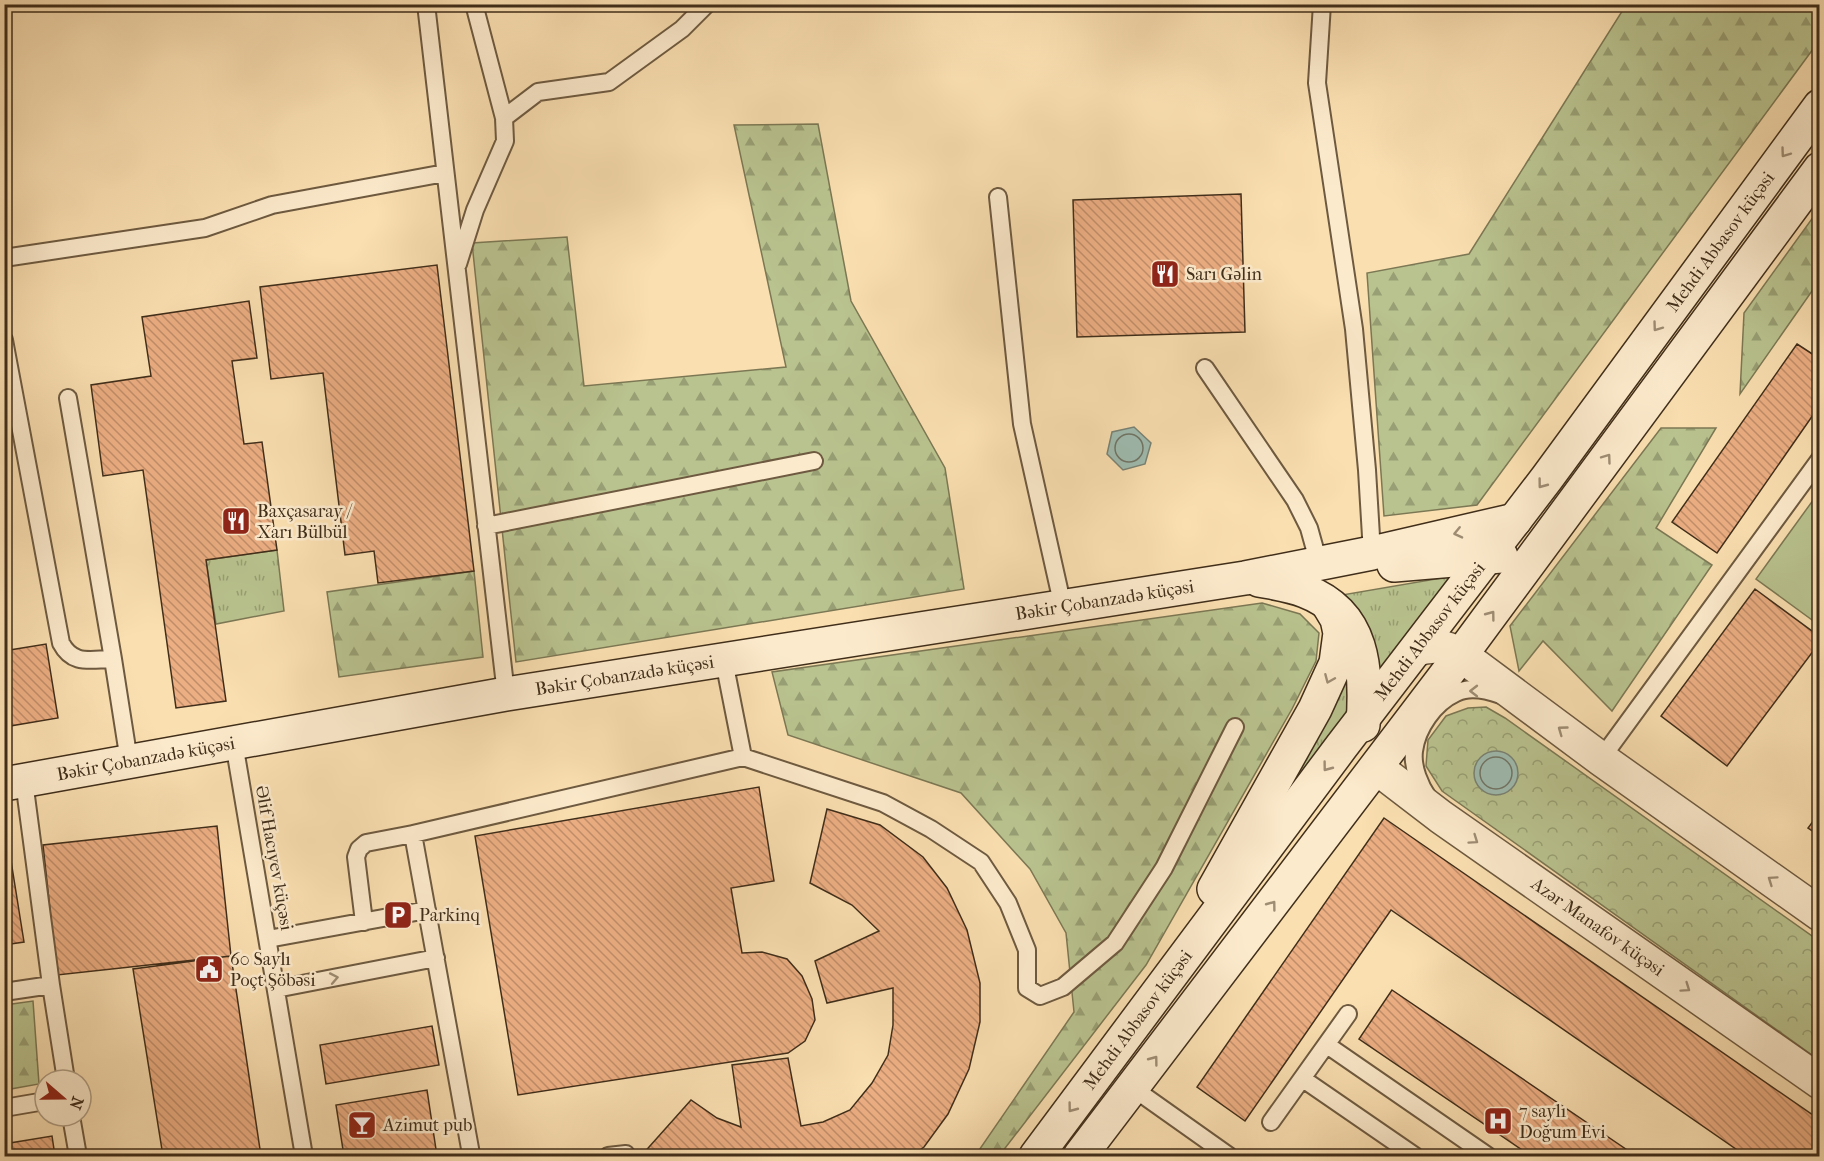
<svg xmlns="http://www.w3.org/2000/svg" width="1824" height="1161" viewBox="0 0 1824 1161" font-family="'IM FELL French Canon',serif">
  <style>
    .grass { fill: url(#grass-tufts); stroke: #7c7854; stroke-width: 1.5 }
    .forest { fill: url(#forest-firs); stroke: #7c7854; stroke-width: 1.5 }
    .park { fill: url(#park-crowns); stroke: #7c7854; stroke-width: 1.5 }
    .garden { fill: #b9c38f; stroke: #7c7854; stroke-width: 1.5 }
    .water { fill: #9fbcb1; stroke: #798375; stroke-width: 1.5 }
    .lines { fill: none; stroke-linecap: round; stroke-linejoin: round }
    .shore { stroke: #707566; stroke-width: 1.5 }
    .building { fill: url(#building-back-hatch); stroke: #402e1a; stroke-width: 1.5 }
    .lane-casing { stroke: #6e5a40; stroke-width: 20 }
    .street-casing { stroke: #6e5a40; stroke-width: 36 }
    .secondary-casing { stroke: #402e1a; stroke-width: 36 }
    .lane { stroke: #fceacc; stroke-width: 16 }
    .street { stroke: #fceacc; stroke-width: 33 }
    .secondary { stroke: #fceacc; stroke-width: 33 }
    .oneway { stroke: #9e8c73 }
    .labels { text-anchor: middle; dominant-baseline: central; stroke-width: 5; stroke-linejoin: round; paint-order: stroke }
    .street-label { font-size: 18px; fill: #402e1a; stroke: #fceacc }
    .poi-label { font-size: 18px; fill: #402e1a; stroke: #fceacc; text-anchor: start }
  </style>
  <defs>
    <pattern id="grass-tufts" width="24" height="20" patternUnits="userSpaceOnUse" patternTransform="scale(1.5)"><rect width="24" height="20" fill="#b9c38f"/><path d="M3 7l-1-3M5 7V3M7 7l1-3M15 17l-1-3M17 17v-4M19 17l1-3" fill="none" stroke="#989f74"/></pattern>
    <pattern id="forest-firs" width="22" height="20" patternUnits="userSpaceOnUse" patternTransform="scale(1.5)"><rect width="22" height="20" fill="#b9c38f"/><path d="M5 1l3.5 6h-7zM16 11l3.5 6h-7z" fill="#989f74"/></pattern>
    <pattern id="park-crowns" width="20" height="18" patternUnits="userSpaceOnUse" patternTransform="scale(1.5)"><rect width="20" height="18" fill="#b9c38f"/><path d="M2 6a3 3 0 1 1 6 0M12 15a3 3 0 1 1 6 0" fill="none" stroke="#989f74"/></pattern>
    <pattern id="building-back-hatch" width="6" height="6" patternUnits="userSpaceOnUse" patternTransform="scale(1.5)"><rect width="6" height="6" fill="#ecae83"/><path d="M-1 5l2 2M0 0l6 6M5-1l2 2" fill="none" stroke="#c18e6a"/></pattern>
  </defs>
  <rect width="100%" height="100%" fill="#fadfb1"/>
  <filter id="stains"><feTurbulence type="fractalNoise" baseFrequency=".00333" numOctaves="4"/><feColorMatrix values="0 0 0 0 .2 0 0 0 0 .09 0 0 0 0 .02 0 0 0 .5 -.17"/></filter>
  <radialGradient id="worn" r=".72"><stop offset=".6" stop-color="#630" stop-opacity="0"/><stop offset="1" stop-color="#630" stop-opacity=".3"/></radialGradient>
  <path class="grass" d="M277 550 284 611 216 624 206 560Z
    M1459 575 1379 677 1342 595Z
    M1348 665 1352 708 1255 843Z"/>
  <path class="forest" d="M1626 5H1819V41L1477 505 1384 516 1367 273 1469 254Z
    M818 124 851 301 945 468 964 589 516 662 472 243 567 237 584 386 786 367 734 125Z
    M1819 209V281L1740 394 1744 313Z
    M1661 428H1716L1656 528 1712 565 1612 711 1543 641 1519 671 1510 626Z
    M474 571 483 657 339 677 327 592Z
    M1262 603 1300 614 1319 633 1316 661 1292 709 1146 965 999 1156H975L1074 1012 1066 933 1030 869 961 793 788 735 772 672Z
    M33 1001 39 1084 5 1090V1005Z"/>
  <path class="park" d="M1486 707 1505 718 1819 941V1060L1442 791 1426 766 1428 740 1446 716 1468 708Z"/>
  <path class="garden" d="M1819 492V625L1756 579Z"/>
  <path class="water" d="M1134 427 1151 443 1145 464 1123 470 1107 454 1112 432Z
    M1474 773a22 22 0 1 1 44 0a22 22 0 1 1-44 0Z"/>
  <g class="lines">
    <path class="shore" d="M1115 448a14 14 0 1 1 28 0a14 14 0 1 1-28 0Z
      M1480 773a16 16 0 1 1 32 0a16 16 0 1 1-32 0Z"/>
  </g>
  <path class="building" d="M1241 194 1245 332 1077 337 1073 200Z
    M437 265 474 571 378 583 374 551 345 555 323 373 271 379 260 287Z
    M249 301 257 358 232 361 244 444 262 442 277 550 206 560 226 701 176 708 143 470 103 476 91 385 151 376 142 317Z
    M1797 344 1820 359V405L1717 553 1672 522Z
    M1755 589 1820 637V642L1727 766 1661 716Z
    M46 644 58 718 4 727V651Z
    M759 787 774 881 731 888 742 953 762 952 787 959 802 976 812 999 815 1020 805 1041 788 1053 518 1095 475 836Z
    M827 809 880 825 923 857 947 888 967 930 980 983V1022L969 1069 948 1114 924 1147 912 1156H641L691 1100 717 1118 741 1127 732 1065 788 1058 801 1126 823 1122 850 1110 872 1083 888 1055 893 1025V988L827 1003 815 961 879 931 852 905 810 883Z
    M1820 812V836L1808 828Z
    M1384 818 1820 1120V1156H1746L1391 910 1245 1121 1197 1087Z
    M217 826 231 956 57 975 43 845Z
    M4 842H8L24 942 4 945Z
    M231 956 261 1156H163L133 969Z
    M1392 990 1636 1156H1531L1359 1039Z
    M432 1026 439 1065 326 1084 320 1045Z
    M427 1090 437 1156H344L336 1105Z
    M52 1136 55 1156H4V1144Z"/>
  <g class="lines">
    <g class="lane-casing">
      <path id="lane" d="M426 4 506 694
        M1322 4 1317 83 1354 329 1367 470 1372 553
        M504 118 538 92 609 82 682 29 707 4
        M998 197 1022 424 1063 607
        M4 258 205 228 272 205 445 173
        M458 264 475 210 505 141 504 118 474 4
        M4 340 61 643C73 666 91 659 113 659
        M1205 368 1295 500 1309 528 1319 564
        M68 398 113 659 129 761
        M486 526 814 461
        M724 661 743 757 883 803 931 829 981 862 1008 903 1027 950V988L1040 996 1063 987 1115 943 1164 868 1235 727
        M234 743 304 1156
        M1601 759 1820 459
        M24 781 51 985 66 1080
        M1429 799C1420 786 1412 767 1414 751 1417 728 1434 703 1456 693 1469 686 1487 690 1501 695
        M364 922 356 857 359 849 366 843 413 834
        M268 939 427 910
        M276 989 436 958
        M4 992 51 985
        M1327 1045 1488 1156
        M1303 1079 1415 1156
        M1133 1088 1229 1156
        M4 1108 45 1101
        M71 1116 78 1156
        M1271 1122 1348 1014
        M474 1156 471 1154 413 834 743 757
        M608 1156 626 1154"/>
    </g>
    <g class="street-casing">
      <g id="street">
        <path d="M1417 649C1437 644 1443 646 1461 655L1601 759 1820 914"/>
        <path id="s1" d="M1377 768 1441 817 1820 1082"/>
      </g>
    </g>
    <g class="secondary-casing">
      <g id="secondary">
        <path d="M1394 565 1501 556"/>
        <path d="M1259 580C1274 583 1290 585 1305 591 1365 614 1367 669 1363 725"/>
        <path id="s2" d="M4 784 506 694 1245 578 1372 553 1515 520"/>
        <path d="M1214 889 1315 709 1336 663 1340 633 1337 619 1328 604"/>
        <path id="s3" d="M1036 1156 1341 747 1547 478 1820 106"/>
        <path d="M1080 1156 1461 655 1820 169"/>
      </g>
    </g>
    <use href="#lane" class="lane"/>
    <use href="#street" class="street"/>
    <use href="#secondary" class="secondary"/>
  </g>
  <defs><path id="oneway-chevron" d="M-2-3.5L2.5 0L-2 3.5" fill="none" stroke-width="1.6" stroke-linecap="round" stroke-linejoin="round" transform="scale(1.5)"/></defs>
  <g class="oneway">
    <use href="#oneway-chevron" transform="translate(1785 153) rotate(126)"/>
    <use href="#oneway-chevron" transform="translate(1657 327) rotate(126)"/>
    <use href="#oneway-chevron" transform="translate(1607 458) rotate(-54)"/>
    <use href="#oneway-chevron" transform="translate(1542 484) rotate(127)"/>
    <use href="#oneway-chevron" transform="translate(1458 533) rotate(167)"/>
    <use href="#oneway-chevron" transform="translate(1491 615) rotate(-53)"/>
    <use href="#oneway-chevron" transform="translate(1329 679) rotate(113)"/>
    <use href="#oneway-chevron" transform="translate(1474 691) rotate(180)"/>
    <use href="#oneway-chevron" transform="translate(1562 730) rotate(-144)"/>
    <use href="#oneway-chevron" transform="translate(1327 767) rotate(127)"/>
    <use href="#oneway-chevron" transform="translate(1474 840) rotate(35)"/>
    <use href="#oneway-chevron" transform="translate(1772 880) rotate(-145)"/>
    <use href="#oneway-chevron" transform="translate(1272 905) rotate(-53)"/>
    <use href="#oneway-chevron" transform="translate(334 978) rotate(-11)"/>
    <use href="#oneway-chevron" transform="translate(1686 988) rotate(35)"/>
    <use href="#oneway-chevron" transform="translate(1154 1060) rotate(-53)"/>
    <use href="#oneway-chevron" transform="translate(1072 1108) rotate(127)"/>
  </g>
  <defs>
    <g id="restaurant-square" transform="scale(1.5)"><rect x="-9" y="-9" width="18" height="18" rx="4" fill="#8f2418" stroke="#fceacc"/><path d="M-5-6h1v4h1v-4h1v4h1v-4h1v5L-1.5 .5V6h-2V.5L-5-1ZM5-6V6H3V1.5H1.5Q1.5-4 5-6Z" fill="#fff"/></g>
    <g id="parking-square" transform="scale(1.5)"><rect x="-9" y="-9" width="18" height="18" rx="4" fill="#8f2418" stroke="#fceacc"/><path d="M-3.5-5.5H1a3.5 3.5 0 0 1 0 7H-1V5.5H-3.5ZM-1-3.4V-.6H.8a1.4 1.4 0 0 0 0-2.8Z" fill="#fff"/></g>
    <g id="civic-square" transform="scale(1.5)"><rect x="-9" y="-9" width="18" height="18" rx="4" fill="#8f2418" stroke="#fceacc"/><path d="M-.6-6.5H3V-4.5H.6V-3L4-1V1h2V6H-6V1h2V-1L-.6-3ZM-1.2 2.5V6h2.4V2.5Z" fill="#fff"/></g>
    <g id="hospital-square" transform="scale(1.5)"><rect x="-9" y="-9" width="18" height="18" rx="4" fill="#8f2418" stroke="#fceacc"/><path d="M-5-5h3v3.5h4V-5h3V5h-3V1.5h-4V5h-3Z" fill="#fff"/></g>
    <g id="bar-square" transform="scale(1.5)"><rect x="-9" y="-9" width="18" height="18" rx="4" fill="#8f2418" stroke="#fceacc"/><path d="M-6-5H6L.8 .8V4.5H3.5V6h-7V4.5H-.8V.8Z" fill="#fff"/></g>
  </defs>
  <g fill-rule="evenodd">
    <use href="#restaurant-square" x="1165" y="274"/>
    <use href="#restaurant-square" x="236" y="521"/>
    <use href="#parking-square" x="398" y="915"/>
    <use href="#civic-square" x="209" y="969"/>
    <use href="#hospital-square" x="1498" y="1121"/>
    <use href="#bar-square" x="362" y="1125"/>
  </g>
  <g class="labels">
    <g class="street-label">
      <text stroke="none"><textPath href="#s3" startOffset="1142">Mehdi Abbasov küçəsi</textPath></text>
      <text stroke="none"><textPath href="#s2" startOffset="1116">Bəkir Çobanzadə küçəsi</textPath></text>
      <text stroke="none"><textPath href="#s3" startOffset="656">Mehdi Abbasov küçəsi</textPath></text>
      <text stroke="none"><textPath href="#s2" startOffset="630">Bəkir Çobanzadə küçəsi</textPath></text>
      <text stroke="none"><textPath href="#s2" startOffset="144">Bəkir Çobanzadə küçəsi</textPath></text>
      <text transform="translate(274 858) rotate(80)">Əlif Hacıyev küçəsi</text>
      <text stroke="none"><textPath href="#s1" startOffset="272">Azər Manafov küçəsi</textPath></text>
      <text stroke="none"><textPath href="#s3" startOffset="170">Mehdi Abbasov küçəsi</textPath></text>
    </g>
    <g class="poi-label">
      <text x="1186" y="274">Sarı Gəlin</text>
      <text x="257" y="511">Baxçasaray /<tspan x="257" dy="21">Xarı Bülbül</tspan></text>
      <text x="419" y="915">Parkinq</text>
      <text x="230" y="959">60 Saylı<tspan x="230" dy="21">Poçt Şöbəsi</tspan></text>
      <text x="1519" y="1111">7 saylı<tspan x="1519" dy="21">Doğum Evi</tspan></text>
      <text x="383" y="1125">Azimut pub</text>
    </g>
  </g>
  <rect width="1824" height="1161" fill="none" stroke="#fadfb1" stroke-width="24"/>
  <rect x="6" y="6" width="1812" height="1149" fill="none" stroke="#402e1a" stroke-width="3"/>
  <rect x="12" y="12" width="1800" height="1137" fill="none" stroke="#402e1a" stroke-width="1.5"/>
  <g transform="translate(63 1098) rotate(110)"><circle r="28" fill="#fceacc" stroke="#b19f85" stroke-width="1.5"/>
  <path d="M0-4.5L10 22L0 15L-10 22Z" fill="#8f2418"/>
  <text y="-9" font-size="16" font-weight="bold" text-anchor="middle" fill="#402e1a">N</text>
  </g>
  <rect width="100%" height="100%" filter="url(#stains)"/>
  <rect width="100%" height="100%" fill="url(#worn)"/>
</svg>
